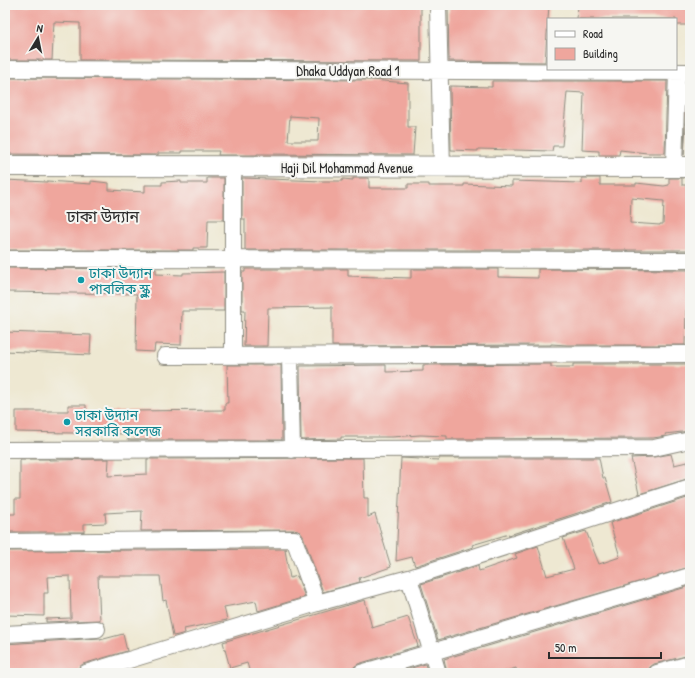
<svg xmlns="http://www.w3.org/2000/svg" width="695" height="678" viewBox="0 0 695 678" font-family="'Patrick Hand','Noto Sans Bengali',sans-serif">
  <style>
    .building { fill: #efa69d; fill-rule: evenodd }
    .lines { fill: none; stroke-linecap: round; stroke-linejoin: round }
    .minor-casing { stroke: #8c8a7e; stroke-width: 18 }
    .tertiary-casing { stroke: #8c8a7e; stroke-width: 22 }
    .minor { stroke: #fff; stroke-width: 16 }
    .tertiary { stroke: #fff; stroke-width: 20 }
    .culture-dot { fill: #0f9aa8; stroke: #f6f6f2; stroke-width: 1.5 }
    .labels { text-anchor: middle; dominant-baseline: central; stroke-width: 4; stroke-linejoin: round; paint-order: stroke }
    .street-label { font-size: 14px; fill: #2b2b2b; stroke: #f6f6f2 }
    .culture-label { font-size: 14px; fill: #0d838f; stroke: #f6f6f2; text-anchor: start }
    .quarter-label { font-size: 16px; fill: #2b2b2b; stroke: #f6f6f2 }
  </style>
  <rect width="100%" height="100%" fill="#f6f6f2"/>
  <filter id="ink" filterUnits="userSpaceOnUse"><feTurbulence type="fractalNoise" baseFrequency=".025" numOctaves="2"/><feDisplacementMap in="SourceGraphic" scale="8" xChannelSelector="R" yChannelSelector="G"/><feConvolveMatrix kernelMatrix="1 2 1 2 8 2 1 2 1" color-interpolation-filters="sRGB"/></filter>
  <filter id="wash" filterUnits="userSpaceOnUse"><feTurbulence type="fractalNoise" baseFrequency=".012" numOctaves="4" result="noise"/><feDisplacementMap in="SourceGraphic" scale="16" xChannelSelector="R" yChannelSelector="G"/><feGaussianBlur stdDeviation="0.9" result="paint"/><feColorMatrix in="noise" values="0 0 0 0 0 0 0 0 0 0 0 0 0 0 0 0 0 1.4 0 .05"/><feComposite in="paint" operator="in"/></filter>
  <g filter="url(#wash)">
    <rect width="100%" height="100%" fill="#eee8d2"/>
    <g id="blocks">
      <path class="building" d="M5 5H421V61L80 60V23L54 22 52 60H5Z
        M448 5H549L545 62 449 61Z
        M578 5H689L690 25H676V19H577Z
        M5 78 372 80 408 83V127H415L413 155 257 154V155H218L219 151H182V153H158V155L5 154ZM290 116 319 118 318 141H288Z
        M492 81H667L665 153H647L620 150 619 155H599V151L582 150 584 93 567 92 562 146H553L552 151 478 149V151L451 150 450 86 492 87Z
        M686 81H690V114L687 113 684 155Z
        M207 178H224V220H208L207 248H193V250H5V180L47 182V181L91 184V181L109 183V190L145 192V185H162V182L181 181V183H207Z
        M242 178 323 181H342L343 179 353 180V178H369V188H408V184H429V186H464V184L512 186V181L582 183V178H600V185H636V183L664 186 669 185V178H682V185H690V250H245V219H242ZM631 198 664 201 663 224H660V225L630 223Z
        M6 268 156 269V274L183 275V273L224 272V311H182L181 345 155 344 154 352 136 351 137 294 6 292Z
        M245 269H348V276L411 278V269H498V277L538 278V269L690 270V310H686L685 345H567L551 344V345L332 346V307L268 308 267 346H244L245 310H242V272H245Z
        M5 332 91 335 90 355 5 351Z
        M551 364V367H573V364H690V431L665 434 666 436 653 438 447 439V436L420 435 392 437H341V439L301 440 300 366 386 365V372L423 371V365Z
        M227 365H281L282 440H128V434L16 432V411H68V405H86V412H128V411L225 410V403H228Z
        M671 454 674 465 687 462 690 478 639 494 631 458 654 457Z
        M363 458 364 498H368V517L375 514 391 567 359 578 360 582 323 592 303 536 300 532 294 530 141 531 142 511 105 513 106 523 84 524V532H5V514H15V499H20V459H49V460L109 459 108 476 147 474V459Z
        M401 458 439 460V458H599L603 478H605L612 502 509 535V534L472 545 473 547 415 566 412 557 396 561Z
        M690 497V567L438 640 421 584 478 566 479 571 517 558 515 554 538 546 547 576 574 569 563 538 586 531 599 564 620 557 610 523Z
        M287 549 285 550 290 578 297 576 305 597 258 611 256 601 224 607 227 620 184 629 185 633 178 635 173 636 166 600 163 601 160 576H98L100 620 46 622V619L71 618 70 576 47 577 48 593H44V616L5 615V551Z
        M690 586V655L654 664 650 667 648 673H517L516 668 500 673H447L444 659Z
        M365 600 372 628 408 617 418 646 358 664 354 667 352 673H250L247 663 230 668 223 642Z
        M123 634 127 651 83 664 79 667 77 673H5V644L100 638V640Z
        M425 664 428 673H395Z"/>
    </g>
  </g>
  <g filter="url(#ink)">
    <use href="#blocks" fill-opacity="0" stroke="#8c8a7e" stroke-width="1"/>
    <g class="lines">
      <g class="minor-casing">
        <path id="minor" d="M438 5 442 168
          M5 69 690 72
          M233 166V356
          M674 167 677 72
          M5 259 690 260
          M165 356 690 354
          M290 356 292 450
          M5 450 654 448 690 440
          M5 542 294 539 317 603
          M409 578 438 673
          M5 634 97 629
          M86 673 317 603 409 578 690 487
          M361 673 690 576
          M657 673 690 664"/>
      </g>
      <g class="tertiary-casing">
        <path id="tertiary" d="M5 166 690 167"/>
      </g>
      <use href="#minor" class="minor"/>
      <use href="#tertiary" class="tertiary"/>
    </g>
  </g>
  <g class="culture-dot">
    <circle cx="81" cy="280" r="4"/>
    <circle cx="67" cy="422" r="4"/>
  </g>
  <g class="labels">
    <g class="street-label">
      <text x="348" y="70">Dhaka Uddyan Road 1</text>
      <text x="347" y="167">Haji Dil Mohammad Avenue</text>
    </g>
    <g class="culture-label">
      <text x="89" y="272">ঢাকা উদ্যান<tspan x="89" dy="16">পাবলিক স্কুল</tspan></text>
      <text x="75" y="414">ঢাকা উদ্যান<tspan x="75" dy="16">সরকারি কলেজ</tspan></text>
    </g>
    <g class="quarter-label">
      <text x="103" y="216">ঢাকা উদ্যান</text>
    </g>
  </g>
  <rect width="695" height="678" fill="none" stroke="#f6f6f2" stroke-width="20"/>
  <rect x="547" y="18" width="130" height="52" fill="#f6f6f2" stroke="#a5a5a2"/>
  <rect x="555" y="31" width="20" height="6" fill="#ffffff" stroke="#a5a5a2"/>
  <text x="583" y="38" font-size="12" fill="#2b2b2b">Road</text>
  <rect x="555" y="48" width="20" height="12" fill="#efa69d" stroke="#a5a5a2"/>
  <text x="583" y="58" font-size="12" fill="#2b2b2b">Building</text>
  <g transform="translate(38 38) rotate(10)" stroke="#f6f6f2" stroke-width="3" paint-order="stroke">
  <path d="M0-3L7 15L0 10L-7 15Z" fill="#2b2b2b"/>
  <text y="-6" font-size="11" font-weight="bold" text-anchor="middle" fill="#2b2b2b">N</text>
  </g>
  <path d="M549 652v6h112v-6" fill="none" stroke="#2b2b2b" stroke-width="2"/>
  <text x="555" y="652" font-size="12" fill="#2b2b2b" stroke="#f6f6f2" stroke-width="3" paint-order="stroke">50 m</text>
</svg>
